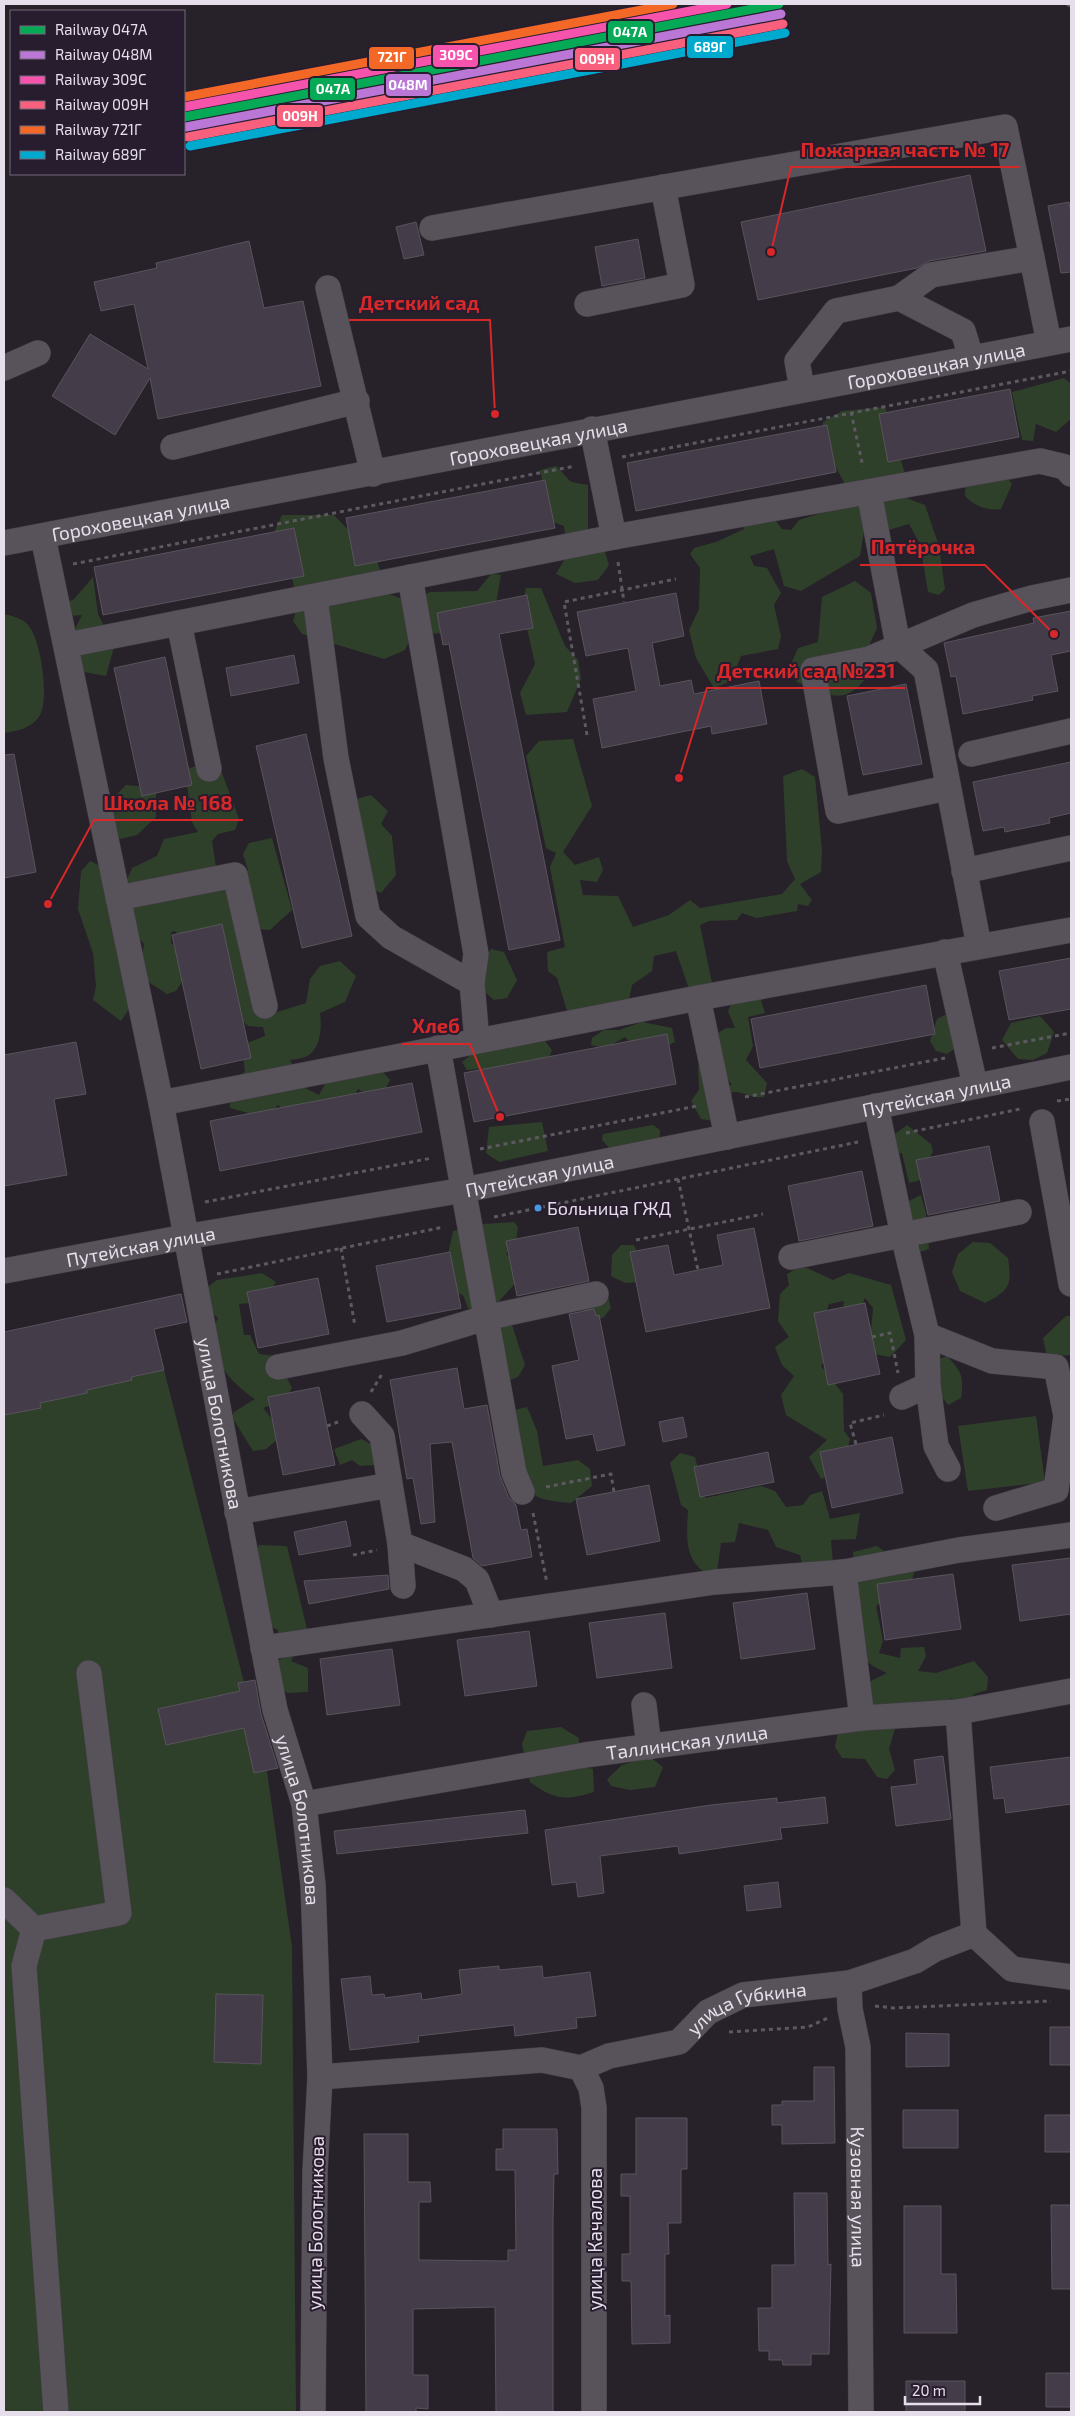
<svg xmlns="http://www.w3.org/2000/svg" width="1075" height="2416" viewBox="0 0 1075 2416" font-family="'Exo 2',sans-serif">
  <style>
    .green { fill: #2f402a }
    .building { fill: #443c49; stroke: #58545c }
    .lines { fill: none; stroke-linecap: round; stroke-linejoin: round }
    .minor-casing { stroke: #433d45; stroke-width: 26 }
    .path { stroke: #5d5960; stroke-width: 3; stroke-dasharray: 4 4; stroke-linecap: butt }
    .minor { stroke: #58535b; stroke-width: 25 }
    .rail-1-casing { stroke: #281d2e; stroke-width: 12 }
    .rail-2-casing { stroke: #281d2e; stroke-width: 12 }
    .rail-3-casing { stroke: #281d2e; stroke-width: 12 }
    .rail-4-casing { stroke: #281d2e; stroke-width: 12 }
    .rail-5-casing { stroke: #281d2e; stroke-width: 12 }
    .rail-6-casing { stroke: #281d2e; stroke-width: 12 }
    .rail-1 { stroke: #06aa56; stroke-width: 9 }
    .rail-2 { stroke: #ba77d6; stroke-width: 9 }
    .rail-3 { stroke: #f653ac; stroke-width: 9 }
    .rail-4 { stroke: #f8607d; stroke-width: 9 }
    .rail-5 { stroke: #f36827; stroke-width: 9 }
    .rail-6 { stroke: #00a9ce; stroke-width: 9 }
    .bus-dot { fill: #4699e1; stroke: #281d2e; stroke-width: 2 }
    .labels { text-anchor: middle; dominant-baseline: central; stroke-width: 4; stroke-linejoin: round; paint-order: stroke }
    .bus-label { font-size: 18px; fill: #e6dfeb; stroke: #281d2e; text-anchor: start }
    .street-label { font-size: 19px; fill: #e6dfeb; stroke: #281d2e }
    .leader { fill: none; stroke: #d62828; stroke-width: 2 }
    .callout-dot { fill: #d62828; stroke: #281d2e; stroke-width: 2 }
    .callout-label { font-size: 20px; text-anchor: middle; font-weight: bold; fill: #d62828; stroke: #281d2e; stroke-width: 4; stroke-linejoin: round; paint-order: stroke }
    .line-badge { stroke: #281d2e; stroke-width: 2 }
    .badge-label { font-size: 14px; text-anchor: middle; font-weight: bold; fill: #fff }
  </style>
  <rect width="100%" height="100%" fill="#27212a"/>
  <path class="green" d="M1064 378 1071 384V419L1056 432 1036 424 1033 441 1022 440 1012 392Z
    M885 407 909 487 906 498 925 505 939 546 945 589 939 595 928 592 920 544 909 524 872 535 864 531 860 556 801 591 784 586 774 549 750 556 754 566 767 568 781 593 774 605 781 636 778 649 741 656 731 681 714 688 696 658 689 630 699 609 700 568 690 554 694 548 716 542 744 529 740 506 761 501 782 529 791 530 799 520 832 510 845 484 822 442 823 422 842 411Z
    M995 462 1012 484 1001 509C988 511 974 506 965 496L966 469Z
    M556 466 571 482 588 485V545H603L609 565 598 580 575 583 556 574 567 555 564 526 550 521 540 470Z
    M282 515H334L377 560 386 593 411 602 430 592 477 591 492 573 501 575 493 620 462 634 413 633 405 650 384 659 302 634 293 621 298 603 284 546 275 530Z
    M93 577 98 614 114 647 106 676 78 671 73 633 82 615 69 616 63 605 74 599Z
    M855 581 871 593 877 628 866 652 874 668C846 706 837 699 797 682L791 664 798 648 818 642 822 597Z
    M526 588H541L565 646 578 660 581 679 567 712 526 715 520 693 535 664 522 606Z
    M4 614C12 616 22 618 28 625 41 638 51 704 38 718 29 729 17 731 4 733Z
    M573 739 592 806 563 852 575 865 599 857 603 870 597 882 580 880 583 895 618 896 633 927 669 915 690 900 700 908 782 894 795 879 787 861 783 776 802 769 815 777 822 850 821 872 800 884 812 900 808 906 798 904 797 911 756 918 742 913 737 920 709 921 700 925 716 1002 689 989 676 951 654 956 652 971 632 985 628 1005 573 1030 557 978 548 971 547 952 565 947 550 867 556 853 546 848 526 756 539 741Z
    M201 764 222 773 239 819 235 830 218 834 212 841 217 874 248 870 243 854 249 843 272 838 292 910 270 930 256 929 268 1015 306 1003 310 979 320 966 340 961 356 976 345 1002 320 1013C322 1027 321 1051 305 1057 300 1059 294 1059 290 1060L303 1087 319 1095 326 1082 382 1071 390 1080 380 1099H374L358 1089 345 1113 300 1122 278 1105 266 1118 230 1108V1080L245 1072 242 1045 265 1036 263 1027 248 1026 238 1017 209 966 175 931 171 932V943L180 949 187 974 176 991 167 994 139 976 144 944 126 923 115 935 122 978 136 998 121 1021 93 1000 96 986 93 953 78 909 81 871 90 861 106 869 118 901 132 868 157 856 164 839 198 832 192 822 185 770Z
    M126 785 156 788V817L137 835 120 839 107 817 108 803Z
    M371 795 388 811 381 824 392 836 396 875 381 893 369 888 353 800Z
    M491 949 504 952 517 980 507 998 494 1000 486 993 480 964Z
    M760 997 765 1013 748 1017 753 1046 746 1060 767 1083 764 1097C752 1099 744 1091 732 1092L730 1113 715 1121 701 1119 691 1101 699 1090 698 1067 706 1062 721 1087 732 1085 720 1069 718 1033 726 1028H735L728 1011 732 1002Z
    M949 1013 957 1047 947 1054 936 1051 930 1041 937 1019Z
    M1040 1016 1054 1032 1047 1053 1033 1060 1018 1059 1002 1040 1011 1023Z
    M642 1022 672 1028 675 1042 643 1057 625 1037 606 1048 591 1045 592 1038 604 1030H619Z
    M545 1041 552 1050 547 1062 494 1073 480 1069 467 1070 462 1062 472 1054Z
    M542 1122 548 1151 499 1162 486 1153 489 1127Z
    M653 1125 660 1130 659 1143 614 1153 602 1140 603 1134Z
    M907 1125 931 1144 933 1152 926 1163 929 1178 909 1183 902 1153H889L887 1140Z
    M921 1195 926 1213 929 1249 903 1258 907 1202Z
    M514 1222 518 1227 516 1242 506 1254 518 1263 519 1279 490 1311 476 1312 468 1308 463 1295 451 1291 446 1263 453 1231 483 1224Z
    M973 1242 990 1243 1008 1258C1012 1285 1010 1290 985 1303L960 1291 952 1272 958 1254Z
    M621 1245H634L643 1266 641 1282 625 1283 611 1276 612 1255Z
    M798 1268H807L833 1280 849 1273 891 1285 906 1340 890 1357 869 1353 873 1308 865 1298 855 1323 842 1317 844 1301 829 1304 825 1316 831 1342 818 1341 828 1354 821 1366 843 1394 844 1431 850 1439 847 1450 834 1475 821 1479 809 1457 827 1440 786 1415 781 1395 794 1376 782 1365 775 1347 789 1337 778 1321 780 1294 789 1285 787 1274Z
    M262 1273 276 1282 263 1302 239 1304 244 1335H250L259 1354 276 1356 292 1388 285 1400 263 1408 284 1434 266 1449 253 1451 232 1417 234 1412 255 1399C230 1383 200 1349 218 1318L204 1306 202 1291 217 1280Z
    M607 1293 611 1308 603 1318 587 1320 576 1295Z
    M1066 1316H1071V1355L1047 1357 1043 1338Z
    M494 1322 512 1325 525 1365 518 1377 502 1383Z
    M947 1356C962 1372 964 1377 961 1398L948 1405 933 1385 936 1360Z
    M164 1370 267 1772 292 1947 296 2412H4V1415L40 1408 39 1401 87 1393V1390L131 1380V1377Z
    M527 1407 537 1431 543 1466 578 1460 590 1469 592 1486 571 1503C560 1502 542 1501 533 1494 514 1479 514 1433 511 1411Z
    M1036 1416 1045 1482 968 1491 958 1426Z
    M361 1439 373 1445 375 1465 360 1466 352 1460 340 1465 334 1449Z
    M680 1453 695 1457 705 1498 761 1486 775 1491 786 1507 803 1505 810 1495 822 1491 830 1519 860 1513 856 1539 831 1540 833 1563 803 1567 800 1555 776 1547 768 1530 739 1523 735 1542 721 1543 717 1571 707 1574C683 1559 687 1535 688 1510L681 1505 670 1463Z
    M259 1545 287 1546 307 1629 291 1661 308 1668V1692L288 1693 275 1688 276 1662 284 1657 276 1650 278 1630 267 1625 252 1558Z
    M877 1546 888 1554 916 1566 910 1586 876 1606 883 1641 879 1653 900 1658 901 1648 924 1647 926 1656 918 1671 936 1673 974 1661 988 1677 987 1690 974 1694 967 1706 951 1698 943 1719 879 1722 895 1729 889 1749 895 1770 887 1779 877 1777 865 1759 842 1758 835 1747 838 1731 865 1684 887 1673 873 1666 858 1655 856 1575 853 1552Z
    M561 1727 579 1738 578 1747 564 1763 593 1769 594 1792C566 1801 554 1800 530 1782L522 1744 527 1731Z
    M650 1757 663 1767 655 1787 630 1790 611 1786 607 1779 622 1765Z"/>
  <path class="building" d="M970 175 986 251 929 261 917 268 758 300 741 222Z
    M1069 202 1071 214V272L1061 273 1048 206Z
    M416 222 424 255 404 259 396 227Z
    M638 239 645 278 602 286 595 247Z
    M249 241 264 308 303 301 321 386 158 419 150 378 115 435 52 396 90 334 148 369 134 304 101 311 94 282 157 268 156 263Z
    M1010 389 1019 437 888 462 879 414Z
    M827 425 836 472 636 511 627 463Z
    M545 480 555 528 355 566 346 518Z
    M294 528 304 576 103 615 94 567Z
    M676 593 684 636 652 643 660 686 691 680 694 694 759 681 767 724 712 734 711 726 602 748 593 699 636 691 628 648 586 656 577 612Z
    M527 595 533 628 499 634 560 940 509 950 449 644 443 645 437 613Z
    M1071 611V651L1051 655 1058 691 1032 696 1033 700 963 714 956 676 951 677 944 643 1034 623 1033 618Z
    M294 655 299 683 231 696 226 668Z
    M165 657 192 785 142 796 114 668Z
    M906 684 922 764 863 775 847 696Z
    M306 734 352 936 302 948 256 746Z
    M14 754 36 872 4 878V755Z
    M1071 762V813L1049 818 1050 823 1005 832 1004 827 983 831 973 782Z
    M222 924 251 1058 201 1069 172 935Z
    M1071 958V1009L1009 1020 999 971Z
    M926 985 935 1034 760 1068 751 1019Z
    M667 1034 676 1084 474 1122 464 1073Z
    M76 1042 86 1094 54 1099 67 1175 4 1186V1055Z
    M412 1083 422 1132 220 1171 210 1121Z
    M989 1146 1000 1201 928 1215 916 1160Z
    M862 1171 873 1226 799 1241 788 1186Z
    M578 1227 589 1281 517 1296 506 1241Z
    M754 1228 770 1308 646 1332 630 1252 668 1245 674 1275 723 1265 717 1235Z
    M450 1252 461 1308 387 1322 376 1266Z
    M318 1278 329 1334 258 1348 247 1292Z
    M181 1294 187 1322 154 1329 164 1370 131 1377 132 1380 87 1390V1393L40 1403 41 1408 4 1415V1332Z
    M865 1303 880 1374 828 1385 814 1313Z
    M594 1309 596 1316 599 1315 625 1445 597 1451 593 1434 566 1439 552 1366 579 1360 569 1314Z
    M457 1368 464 1409 487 1405 500 1476 509 1498 516 1505 521 1530 527 1529 532 1557 482 1566 473 1558 452 1442 430 1444 435 1522 421 1524 413 1478 407 1479 390 1380Z
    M319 1387 335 1465 283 1475 268 1397Z
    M683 1417 687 1437 663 1442 659 1422Z
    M892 1437 903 1493 832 1508 820 1452Z
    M768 1452 774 1482 700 1497 694 1467Z
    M649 1485 660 1541 587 1555 576 1499Z
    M346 1521 351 1546 299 1555 294 1532Z
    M1071 1558V1614L1020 1621 1012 1565Z
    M953 1574 961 1629 885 1640 877 1584Z
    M388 1575 389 1589 309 1604 304 1581Z
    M807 1593 815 1649 741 1659 733 1603Z
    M665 1613 672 1668 597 1678 589 1623Z
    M529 1631 537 1686 465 1696 457 1640Z
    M392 1649 400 1705 327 1715 320 1659Z
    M255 1680 261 1714 278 1768 254 1773 244 1728 166 1745 158 1709 240 1691 238 1683Z
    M943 1756 951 1819 896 1826 891 1787 917 1784 914 1760Z
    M1071 1757V1804L1006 1813 1004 1798 994 1799 990 1767Z
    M825 1797 828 1823 780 1828 782 1839 679 1854 678 1846 600 1856 604 1893 578 1897 576 1882 552 1885 545 1830 711 1805 777 1798V1803Z
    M525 1810 528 1833 337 1854 334 1831Z
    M778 1882 781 1907 747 1911 744 1886Z
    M499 1966V1970L542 1966 543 1978 590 1972 596 2016 576 2018 577 2028 515 2036 514 2025 418 2036 419 2042 350 2050 341 1979 370 1976 372 1995 384 1994 385 1998 421 1993 422 2000 462 1994 459 1970Z
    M216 1994 263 1995 261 2064 214 2062Z
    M1050 2027H1071V2065H1050Z
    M906 2033 949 2034V2066L906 2067Z
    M814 2067H834L835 2143 782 2144V2125H772V2105H782V2101H814Z
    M903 2110H958V2148H903Z
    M1045 2115H1071V2152H1045Z
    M636 2118H687V2169H681V2223H668L669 2254H665V2316L670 2315V2343L632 2344 631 2281H622V2254H630V2196H621V2174H636Z
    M503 2129H557L558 2174H554L553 2222V2412H496L495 2307 413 2309V2375H428V2409L416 2408V2412H366L364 2134H408V2182H430L431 2202H419V2260L508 2261V2250H516L515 2170H496V2149H503Z
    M794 2193H827L828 2265 831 2264 829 2354H811V2365H783L782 2360H769V2351H759L758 2308H772V2265H795Z
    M1051 2205H1071V2289H1052Z
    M904 2206H941V2274H956L957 2333H904Z
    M1046 2373H1071V2407H1046Z
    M906 2381H965V2412H906Z"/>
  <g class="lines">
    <g class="minor-casing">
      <g id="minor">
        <path d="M432 228 1005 127 1032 258 931 275 899 298"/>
        <path d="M1032 258 1049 343"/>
        <path d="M328 288 373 474"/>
        <path d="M587 304 682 285 663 187"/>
        <path d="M4 368 38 353"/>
        <path d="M802 389 797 361 836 311 899 298 963 331 971 357"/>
        <path d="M592 429 614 537"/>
        <path d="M173 447 357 401"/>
        <path d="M869 492 898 645 926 670 979 946"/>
        <path id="s1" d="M43 537 161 1103 275 1710 304 1804 313 1885 320 2077 315 2172 313 2412"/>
        <path id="s2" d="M4 543 1071 339"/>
        <path d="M410 577 476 954 472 983 477 1041"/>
        <path d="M315 597 336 758 368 916 391 937 472 983"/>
        <path d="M179 623 209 769"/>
        <path d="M67 645 614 537 1040 461 1065 467 1071 474"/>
        <path d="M971 754 1071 731"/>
        <path d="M947 788 838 811 813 670 869 659 973 615 1032 598 1071 590"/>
        <path d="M964 871 1071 848"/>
        <path d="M118 898 235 875 265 1006"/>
        <path d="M945 952 975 1085"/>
        <path d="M698 998 727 1137"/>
        <path d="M438 1048 514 1473 522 1492"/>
        <path d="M161 1103 698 998 1071 930"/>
        <path d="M876 1106 903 1235 927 1335 928 1385 902 1397"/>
        <path d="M1042 1122 1071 1284"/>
        <path d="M791 1257 1019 1212"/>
        <path id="s3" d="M4 1271 185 1237 464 1190 1071 1067"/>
        <path d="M927 1335 992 1361 1056 1367 1066 1416 1056 1490 996 1508"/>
        <path d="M278 1367 402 1343 485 1318 596 1294"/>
        <path d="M928 1385 936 1446 948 1469"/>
        <path d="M362 1414 382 1436 400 1544 403 1586"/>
        <path d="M237 1512 390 1485"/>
        <path d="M400 1544 464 1569 477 1580 491 1615"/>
        <path d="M844 1572 862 1718"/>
        <path d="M263 1648 715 1582 844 1572 959 1550 1071 1535"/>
        <path d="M644 1705 649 1747"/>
        <path d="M958 1712 974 1934"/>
        <path id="s4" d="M304 1804 585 1755 862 1718 958 1712 1071 1691"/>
        <path d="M4 1900 34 1929 24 1966 56 2412"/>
        <path d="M34 1929 119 1913 89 1673"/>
        <path id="s5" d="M849 1983 850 2009 858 2047 861 2412"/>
        <path d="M581 2068 591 2088 594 2108V2412"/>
        <path id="s6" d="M320 2077 542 2060 581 2068 609 2056 679 2042 708 2012 743 1995 849 1983 915 1961 935 1949 974 1934 1012 1969 1071 1977"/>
      </g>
    </g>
    <path class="path" d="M1067 4 1071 7
      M851 412 863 467
      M622 457 1071 371
      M618 562 624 602
      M73 564 575 466
      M587 735 564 602 676 579
      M992 1048 1071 1033
      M745 1097 945 1058
      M1057 1101 1071 1099
      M906 1133 1020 1109
      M480 1149 697 1106
      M678 1179 698 1270
      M205 1202 432 1158
      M494 1217 858 1142
      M636 1240 763 1214
      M341 1248 355 1326
      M217 1274 444 1227
      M872 1337 890 1333 898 1373
      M371 1392 382 1374
      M327 1426 338 1422
      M856 1444 850 1423 884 1415
      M546 1487 611 1474 614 1492
      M533 1513 547 1583
      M353 1555 377 1550
      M875 2006 894 2008 1051 2001
      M729 2032 808 2027 828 2018"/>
    <use href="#minor" class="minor"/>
    <g class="rail-1-casing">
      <path id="rail-1" d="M184 117 779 4"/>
    </g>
    <g class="rail-2-casing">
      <path id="rail-2" d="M186 127 781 14"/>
    </g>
    <g class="rail-3-casing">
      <path id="rail-3" d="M184 107 727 4"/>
    </g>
    <g class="rail-4-casing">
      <path id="rail-4" d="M188 137 783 24"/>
    </g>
    <g class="rail-5-casing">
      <path id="rail-5" d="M184 97 673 4"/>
    </g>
    <g class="rail-6-casing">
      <path id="rail-6" d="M190 146 785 33"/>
    </g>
    <use href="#rail-1" class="rail-1"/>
    <use href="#rail-2" class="rail-2"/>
    <use href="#rail-3" class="rail-3"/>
    <use href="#rail-4" class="rail-4"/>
    <use href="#rail-5" class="rail-5"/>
    <use href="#rail-6" class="rail-6"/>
  </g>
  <circle class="bus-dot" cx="538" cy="1208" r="4.5"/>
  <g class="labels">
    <g class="bus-label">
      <text x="547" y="1208">Больница ГЖД</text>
    </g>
    <g class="street-label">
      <text stroke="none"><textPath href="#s2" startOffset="949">Гороховецкая улица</textPath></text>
      <text stroke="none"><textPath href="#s2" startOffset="544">Гороховецкая улица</textPath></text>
      <text stroke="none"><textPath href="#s2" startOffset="139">Гороховецкая улица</textPath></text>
      <text stroke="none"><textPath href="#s3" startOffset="949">Путейская улица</textPath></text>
      <text stroke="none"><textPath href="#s3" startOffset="544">Путейская улица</textPath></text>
      <text stroke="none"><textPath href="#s3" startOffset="139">Путейская улица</textPath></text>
      <text stroke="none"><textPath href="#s1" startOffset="904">улица Болотникова</textPath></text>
      <text stroke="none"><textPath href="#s4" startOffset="388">Таллинская улица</textPath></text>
      <text stroke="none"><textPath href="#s1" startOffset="1309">улица Болотникова</textPath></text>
      <text stroke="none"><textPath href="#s6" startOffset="444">улица Губкина</textPath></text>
      <text stroke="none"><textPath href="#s5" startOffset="215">Кузовная улица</textPath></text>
      <text transform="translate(315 2223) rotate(-89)">улица Болотникова</text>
      <text transform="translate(594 2239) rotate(-90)">улица Качалова</text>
    </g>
  </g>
  <path class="leader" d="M771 252L791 167H1020M495 414L490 320H349M1054 634L985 565H860M679 778L707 688H905M48 904L94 820H243M500 1117L470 1044H402"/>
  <g class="callout-dot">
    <circle cx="771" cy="252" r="5"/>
    <circle cx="495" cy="414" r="5"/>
    <circle cx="1054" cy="634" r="5"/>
    <circle cx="679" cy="778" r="5"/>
    <circle cx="48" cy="904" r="5"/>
    <circle cx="500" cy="1117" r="5"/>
  </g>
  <g class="callout-label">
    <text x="905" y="157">Пожарная часть № 17</text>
    <text x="419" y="310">Детский сад</text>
    <text x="923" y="554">Пятёрочка</text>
    <text x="806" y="678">Детский сад №231</text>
    <text x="168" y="810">Школа № 168</text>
    <text x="436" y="1033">Хлеб</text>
  </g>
  <g class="line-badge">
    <rect x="607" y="20" width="47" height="24" rx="5" fill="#06aa56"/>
    <rect x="686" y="35" width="48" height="24" rx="5" fill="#00a9ce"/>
    <rect x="432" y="44" width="47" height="24" rx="5" fill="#f653ac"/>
    <rect x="368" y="46" width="47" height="24" rx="5" fill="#f36827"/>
    <rect x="574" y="47" width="47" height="24" rx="5" fill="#f8607d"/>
    <rect x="385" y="73" width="47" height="24" rx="5" fill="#ba77d6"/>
    <rect x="309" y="77" width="47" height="24" rx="5" fill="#06aa56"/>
    <rect x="276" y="104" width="48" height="24" rx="5" fill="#f8607d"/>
  </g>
  <g class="badge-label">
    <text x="630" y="37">047А</text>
    <text x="710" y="52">689Г</text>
    <text x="456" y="60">309С</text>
    <text x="392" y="62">721Г</text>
    <text x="597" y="64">009Н</text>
    <text x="408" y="90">048М</text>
    <text x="333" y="94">047А</text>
    <text x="300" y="121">009Н</text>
  </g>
  <rect width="1075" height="2416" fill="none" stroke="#e6dfeb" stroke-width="10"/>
  <rect x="10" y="10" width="175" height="165" fill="#281d2e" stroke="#746b7a"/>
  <rect x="20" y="26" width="25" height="8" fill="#06aa56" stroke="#746b7a"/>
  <text x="55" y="35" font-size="15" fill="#e6dfeb">Railway 047А</text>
  <rect x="20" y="51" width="25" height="8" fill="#ba77d6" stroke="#746b7a"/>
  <text x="55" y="60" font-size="15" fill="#e6dfeb">Railway 048М</text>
  <rect x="20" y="76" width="25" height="8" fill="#f653ac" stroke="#746b7a"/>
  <text x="55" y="85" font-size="15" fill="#e6dfeb">Railway 309С</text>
  <rect x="20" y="101" width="25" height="8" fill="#f8607d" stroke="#746b7a"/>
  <text x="55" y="110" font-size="15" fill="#e6dfeb">Railway 009Н</text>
  <rect x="20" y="126" width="25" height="8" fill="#f36827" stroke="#746b7a"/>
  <text x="55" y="135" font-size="15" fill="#e6dfeb">Railway 721Г</text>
  <rect x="20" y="151" width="25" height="8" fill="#00a9ce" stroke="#746b7a"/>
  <text x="55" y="160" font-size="15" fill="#e6dfeb">Railway 689Г</text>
  <path d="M905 2396v8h75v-8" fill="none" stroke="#e6dfeb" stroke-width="2.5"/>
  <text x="912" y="2396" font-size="15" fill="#e6dfeb" stroke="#281d2e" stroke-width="4" paint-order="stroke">20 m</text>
</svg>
